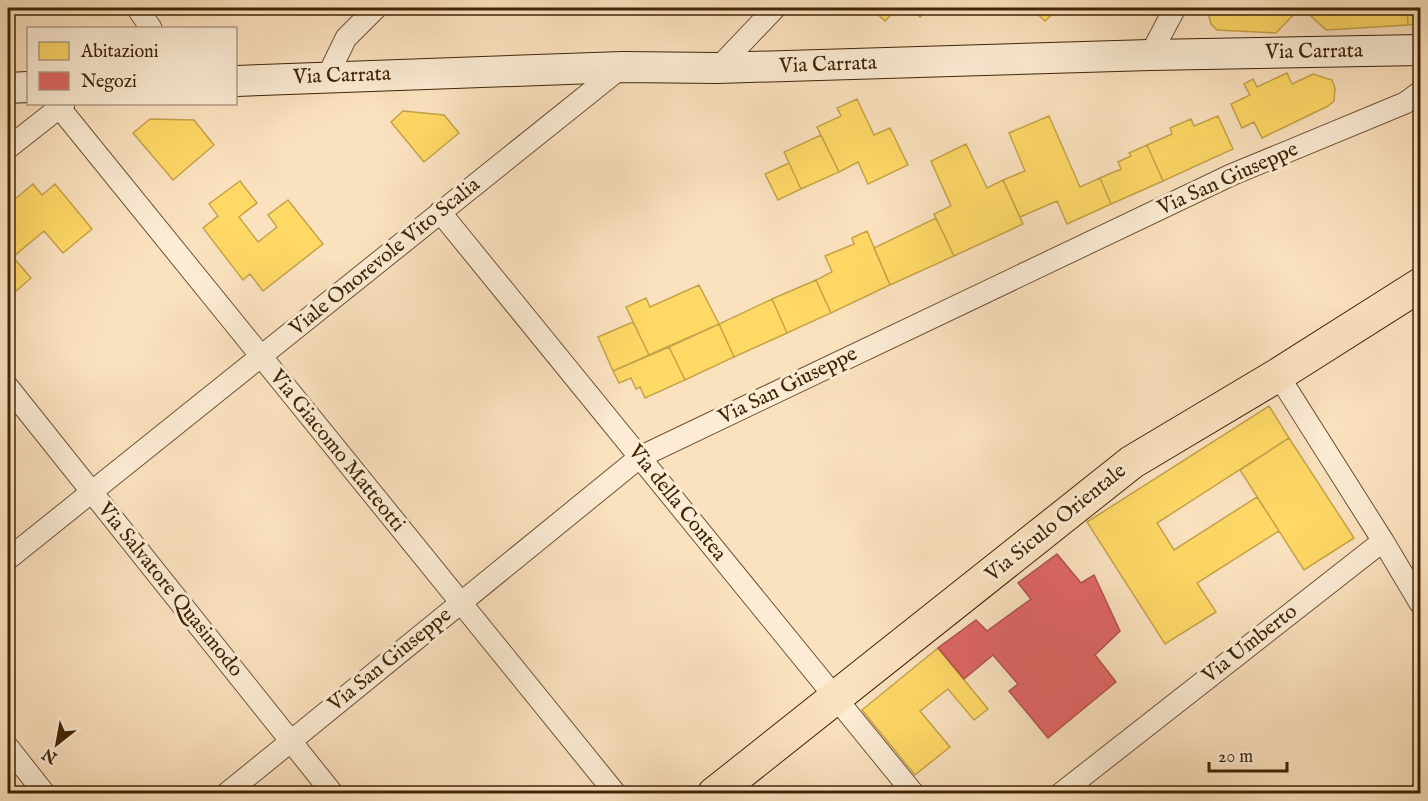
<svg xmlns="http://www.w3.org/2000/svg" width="1428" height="801" viewBox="0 0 1428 801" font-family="'IM FELL English',serif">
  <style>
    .homes { fill: #ffd966; stroke: #c6a349; stroke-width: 1.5 }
    .shops { fill: #e06666; stroke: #b05249; stroke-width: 1.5 }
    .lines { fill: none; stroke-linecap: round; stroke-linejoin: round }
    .street-casing { stroke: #6f5434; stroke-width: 23 }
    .secondary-casing { stroke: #402506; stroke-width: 32 }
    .primary-casing { stroke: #402506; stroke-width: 35 }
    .street { stroke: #fcecd5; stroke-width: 21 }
    .secondary { stroke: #fcecd5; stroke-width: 30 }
    .primary { stroke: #fbe2bf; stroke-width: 33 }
    .labels { text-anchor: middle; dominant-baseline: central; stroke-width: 6; stroke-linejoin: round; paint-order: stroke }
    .street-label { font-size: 21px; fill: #402506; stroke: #fcecd5 }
  </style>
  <rect width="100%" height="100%" fill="#fbe2bf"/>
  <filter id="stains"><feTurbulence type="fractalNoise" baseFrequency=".00333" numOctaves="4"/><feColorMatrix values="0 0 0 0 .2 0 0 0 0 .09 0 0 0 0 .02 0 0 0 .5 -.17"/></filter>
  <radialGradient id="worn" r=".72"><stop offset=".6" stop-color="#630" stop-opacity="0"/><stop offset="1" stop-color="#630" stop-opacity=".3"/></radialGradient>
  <path class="homes" d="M871 8H898L885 21Z
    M910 8H930L920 17Z
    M1031 8H1059L1045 21Z
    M1215 8H1300L1276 33 1217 30 1211 24 1209 16Z
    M1319 8H1407L1408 25 1326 30 1311 16Z
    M1407 8H1420V24L1408 25Z
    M1287 73 1292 84 1313 74 1332 80 1335 88 1334 101 1328 106 1262 138 1254 122 1242 128 1231 104 1250 95 1244 84 1253 79 1257 87Z
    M857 99 874 135 890 128 908 165 868 184 858 162 839 172 817 127 841 116 837 108Z
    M403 111 444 115 459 133 424 162 391 122Z
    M1049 116 1080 187 1100 178 1111 204 1067 224 1057 201 1020 217 1003 180 1025 171 1009 133Z
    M1218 116 1233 149 1163 181 1147 145 1172 134 1170 128 1191 119 1194 126Z
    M150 119 194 120 214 145 173 180 133 133Z
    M821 135 839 172 801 189 784 152Z
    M966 144 987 188 1003 180 1023 224 954 256 934 214 951 206 931 161Z
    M1147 145 1163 181 1111 204 1100 178 1121 169 1118 162 1131 156 1129 153Z
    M789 163 801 189 778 200 765 174Z
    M240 181 257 203 239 217 258 242 277 227 268 215 288 200 323 244 263 291 250 274 243 280 203 228 218 216 209 204Z
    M33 184 42 195 55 184 92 229 63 253 44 231 13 257 31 278 8 298V205Z
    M936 218 954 256 890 285 874 248Z
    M867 231 890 285 831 313 816 280 832 272 825 256 854 244 852 238Z
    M816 280 831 313 787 333 772 299Z
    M699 285 719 324 649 355 626 307 646 298 650 307Z
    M772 299 787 333 734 357 719 324Z
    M633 322 649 355 613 371 598 337Z
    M719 324 734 357 685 380 669 347Z
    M669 347 685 380 645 398 640 387 636 389 631 378 619 383 613 371Z
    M1269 406 1289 438 1157 523 1174 550 1257 497 1279 531 1197 583 1216 612 1165 644 1087 522Z
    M1289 438 1354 538 1304 570 1240 470Z
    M938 648 988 709 974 720 948 689 920 711 950 747 915 775 862 710Z"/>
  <path class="shops" d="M1057 554 1081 583 1094 575 1120 631 1095 655 1116 682 1048 738 1009 691 1018 684 993 655 964 679 938 648 976 620 987 631 1031 599 1018 583Z"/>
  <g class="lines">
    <g class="street-casing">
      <path id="street" d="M137 8 151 28
        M1150 55 1175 8
        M718 68 775 8
        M327 77 346 38 376 8
        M59 107 616 794
        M8 148 64 104
        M440 212 914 794
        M1278 375 1383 541
        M8 387 333 794
        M8 559 622 67
        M8 747 45 794
        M226 794 640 457 1231 175 1405 103 1420 92
        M1060 794 1383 541 1420 603
        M1420 794V793"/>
    </g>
    <g class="secondary-casing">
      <path id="secondary" d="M236 81 622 67 718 68 1150 55 1420 50
        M8 88 28 87"/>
    </g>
    <g class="primary-casing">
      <path id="primary" d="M714 794 1132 462 1278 375 1420 285"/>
    </g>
    <use href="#street" class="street"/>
    <use href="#secondary" class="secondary"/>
    <use href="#primary" class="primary"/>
  </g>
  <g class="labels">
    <g class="street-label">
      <text transform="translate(1314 52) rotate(-1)">Via Carrata</text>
      <text transform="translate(828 65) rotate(-2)">Via Carrata</text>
      <text transform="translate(342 76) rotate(-2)">Via Carrata</text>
      <text transform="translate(1228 179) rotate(-24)">Via San Giuseppe</text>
      <text transform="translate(385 257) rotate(-39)">Viale Onorevole Vito Scalia</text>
      <text transform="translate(788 386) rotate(-26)">Via San Giuseppe</text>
      <text transform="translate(337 451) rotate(51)">Via Giacomo Matteotti</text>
      <text transform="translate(677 503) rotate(51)">Via della Contea</text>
      <text transform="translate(1056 523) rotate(-39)">Via Siculo Orientale</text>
      <text transform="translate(170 590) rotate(51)">Via Salvatore Quasimodo</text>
      <text transform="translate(1250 644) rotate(-38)">Via Umberto</text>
      <text transform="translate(390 660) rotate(-39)">Via San Giuseppe</text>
    </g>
  </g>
  <rect width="1428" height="801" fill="none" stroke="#fbe2bf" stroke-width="30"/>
  <rect x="9" y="9" width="1410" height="783" fill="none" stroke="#402506" stroke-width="3"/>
  <rect x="15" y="15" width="1398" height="771" fill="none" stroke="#402506" stroke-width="1.5"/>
  <rect x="27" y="27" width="210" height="78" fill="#fcecd5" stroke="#b19c82" stroke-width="1.5"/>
  <rect x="39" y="42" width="30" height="18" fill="#ffd966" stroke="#b19c82" stroke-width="1.5"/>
  <text x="81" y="57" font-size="18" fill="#402506">Abitazioni</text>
  <rect x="39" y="72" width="30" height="18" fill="#e06666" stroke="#b19c82" stroke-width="1.5"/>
  <text x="81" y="87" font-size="18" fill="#402506">Negozi</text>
  <g transform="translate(57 744) rotate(211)" stroke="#fcecd5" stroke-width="4.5" paint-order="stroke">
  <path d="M0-4.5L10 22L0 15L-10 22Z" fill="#402506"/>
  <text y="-9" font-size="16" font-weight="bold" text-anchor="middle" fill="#402506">N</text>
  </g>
  <path d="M1209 762v9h78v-9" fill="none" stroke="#402506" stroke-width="3"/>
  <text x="1218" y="762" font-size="18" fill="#402506" stroke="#fcecd5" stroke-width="4.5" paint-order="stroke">20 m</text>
  <rect width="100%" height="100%" filter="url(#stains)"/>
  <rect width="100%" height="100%" fill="url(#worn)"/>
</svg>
